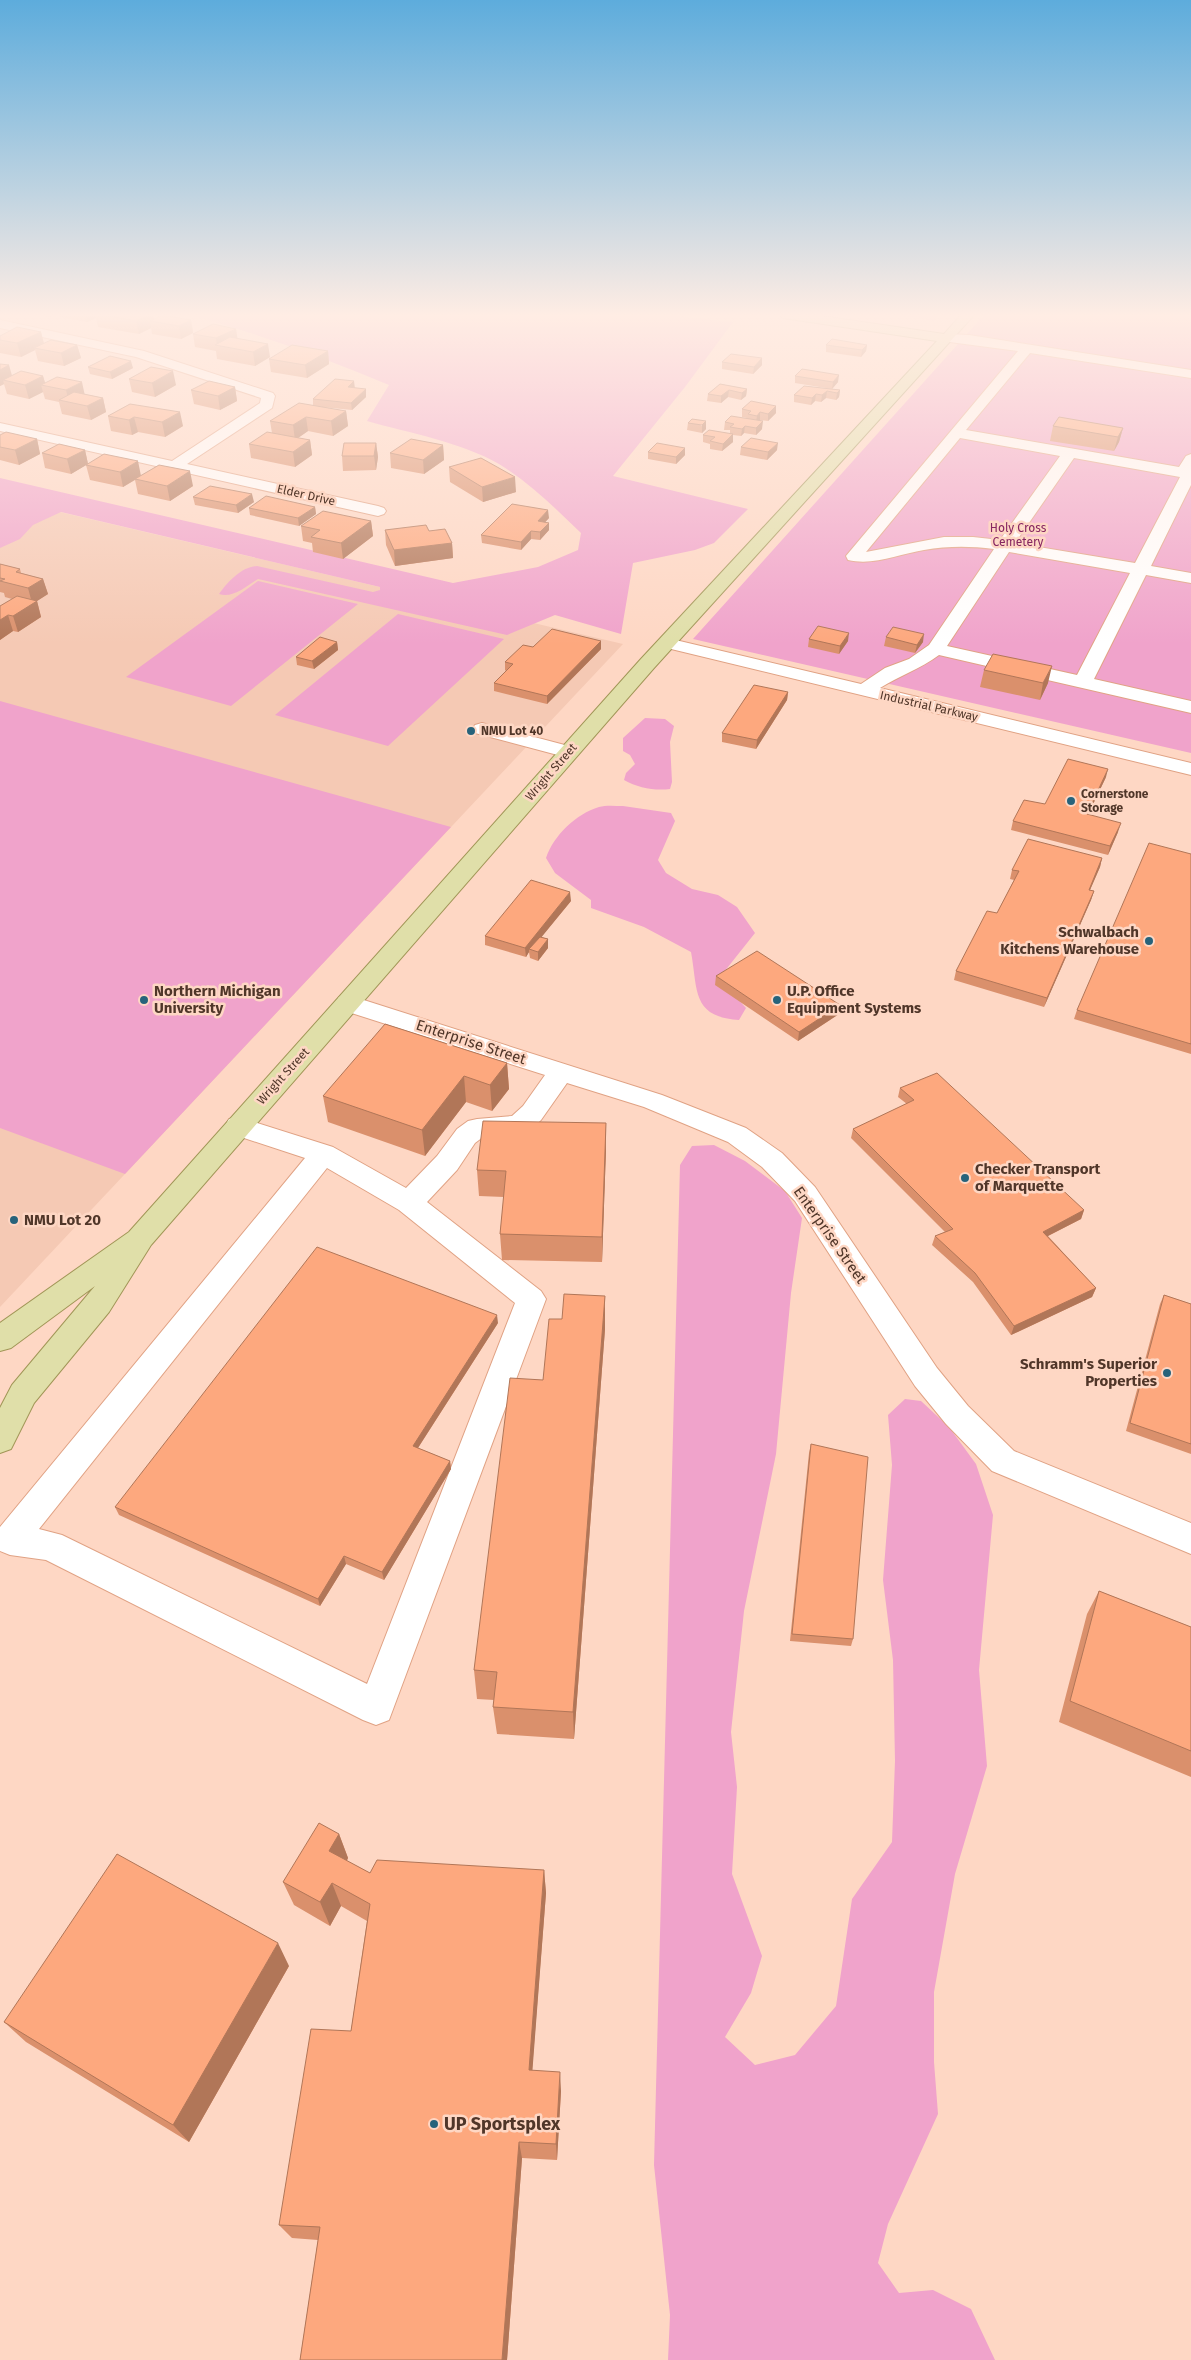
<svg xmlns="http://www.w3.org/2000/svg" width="1191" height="2360" viewBox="0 0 1191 2360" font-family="'Fira Sans',sans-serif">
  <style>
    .built { fill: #f5c9b4 }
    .green { fill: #f0a3cb }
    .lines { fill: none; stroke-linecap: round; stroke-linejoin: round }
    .minor-casing { stroke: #e0a284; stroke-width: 2 }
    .major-casing { stroke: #a19657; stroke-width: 2 }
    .minor { fill: #fff; fill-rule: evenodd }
    .major { fill: #e0dfa9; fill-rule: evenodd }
    .wall { fill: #da906c }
    .shaded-wall { fill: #b17658 }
    .building { fill: #fda87e; stroke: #b17658 }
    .poi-dot { fill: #27637b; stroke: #fed7c4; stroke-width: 2 }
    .labels { text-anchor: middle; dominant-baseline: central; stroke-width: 5; stroke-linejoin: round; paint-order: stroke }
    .far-street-label { font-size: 12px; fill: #503629; stroke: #fed7c4 }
    .far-park-label { font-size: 12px; fill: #872661; stroke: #fed7c4 }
    .far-poi-label { font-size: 12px; font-weight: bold; fill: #503629; stroke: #fed7c4; text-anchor: start }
    .poi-label { font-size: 15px; font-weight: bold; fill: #503629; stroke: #fed7c4; text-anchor: start }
    .street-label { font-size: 15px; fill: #503629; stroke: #fed7c4 }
    .near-poi-label { font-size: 18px; font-weight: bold; fill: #503629; stroke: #fed7c4; text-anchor: start }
  </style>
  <rect width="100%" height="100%" fill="#fed7c4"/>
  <path class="built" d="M0 498 623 644 0 1307Z"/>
  <path class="green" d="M185 314H656L733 322 685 387 613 476 748 509 714 543 695 550 633 563 621 634 555 615 507 635 258 579C247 586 232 599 219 594 228 582 241 567 257 566L373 592 380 590V587L61 512 33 525 20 539 0 548V478L453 583 538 567 578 550 581 533C555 508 530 483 499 464 461 442 409 433 367 421L389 385C322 357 255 332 185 314Z
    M859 314H940L934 321 914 317Z
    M985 314H1191V753L693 639Z
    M258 581 358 604 231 706 126 677Z
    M398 614 504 639 388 746 275 715Z
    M0 701 451 827 125 1174 0 1128Z
    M645 718 665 719 674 726 670 742 672 782 670 789C655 791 638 788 624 780L626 773 635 764 630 755 623 751V738Z
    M623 806 671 813 675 821 658 860 666 873 692 889 718 895 737 907 755 933 724 972 736 997 746 1008 739 1020C691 1017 698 989 691 952L644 927 591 908V900L555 873 546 858C554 835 576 814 599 807 606 805 615 806 623 806Z
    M714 1145 745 1161 785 1191 802 1218 791 1293 776 1454 744 1611 731 1732 737 1787 732 1874 762 1956 751 1993 725 2037 755 2065 795 2055 836 2006 852 1899 892 1842 895 1761 893 1660 883 1580 892 1465 888 1415 905 1399 921 1401 949 1427 976 1464 993 1515 979 1670 987 1766 955 1874 934 1992V2062L938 2114 888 2224 878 2263 899 2293 933 2290 971 2309 995 2360H668L670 2315 654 2165 680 1165 692 1146Z"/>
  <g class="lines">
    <g class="minor-casing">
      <path id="minor" d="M0 320 144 351 273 393 275 396 272 408 187 464 378 506 384 508 386 511 384 514 378 516 0 431V423L172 461 260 403 261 398 136 357 0 328Z
        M947 334 969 335 1191 370V378L1030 353 966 430 1179 467 1186 456 1191 454V485L1151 566 1191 573V583L1146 575 1094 679 1191 701V713L939 655C920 669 899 676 880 688L1191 763V775L667 648 661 647 658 643 661 639 667 638 861 684 885 668 909 659 929 645 994 549C970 546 947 546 924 550 899 554 874 566 848 560L846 556 1018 351 942 341 940 338 942 335ZM960 438 1060 456 1000 540 973 537H944L866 552ZM1074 458 1180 477 1135 563 1015 543ZM1009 552 1130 573 1077 675 947 646Z
        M482 723 576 748 579 752 576 756 569 758 475 733 472 729 475 725Z
        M348 995 662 1095 746 1128 782 1153 815 1187 937 1368 968 1406 1014 1451 1191 1523V1554L992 1471 946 1424 915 1386 795 1201 762 1167 728 1142 644 1107 567 1083 541 1120 530 1130 512 1136 483 1137 475 1143 457 1170 427 1202 541 1291 546 1299 389 1720 376 1725 363 1720 46 1560 10 1555 0 1551V1527L305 1158 229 1133 225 1126 229 1119 238 1117 333 1147 406 1188 437 1156 457 1129 468 1121 477 1119 512 1116 523 1106 545 1075 339 1009 336 1003 339 997ZM327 1168 399 1210 515 1303 367 1684 62 1535 39 1529Z"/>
    </g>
    <g class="major-casing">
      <path id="major" d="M777 314H808L944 334 962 314H975L654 668 151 1245 109 1312 34 1403 11 1449 0 1453V1408L12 1385 95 1286 11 1348 0 1351V1323L129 1232 640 660 937 341 783 318Z"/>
    </g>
    <use href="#minor" class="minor"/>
    <use href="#major" class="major"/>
  </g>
  <path class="wall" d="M35 314H56L50 317Z
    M60 314H153L154 319 191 320 193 333 181 339 152 334 151 328 139 334 98 327 96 318 87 322 60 317Z
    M236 329 237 338 270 357 255 366 217 359 216 351 195 347 193 334Z
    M41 332 44 343 77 345 81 358 64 366 38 361 35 350 21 357 0 353V336Z
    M826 345H867L866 351 861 357 826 352Z
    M328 351 329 364 307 378 271 372 269 359Z
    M762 358V365L753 374 722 369V362Z
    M0 364 12 376H43L45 383 84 394 103 398 106 412 91 420 62 414 59 402 45 399 43 392 29 399 7 394 4 384 0 386Z
    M88 367 133 368 112 379 90 374Z
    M795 376 838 382 832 389 795 383Z
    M129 379 176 385 155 397 132 392Z
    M720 384 747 389 746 396 741 400 728 397 721 403 707 401 708 394Z
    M804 386 840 390 839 397 836 400 826 398 821 402 815 401 811 405 794 402V395Z
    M235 387 237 401 220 410 194 404 191 390Z
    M355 388 366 397 352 410 322 407 346 411 348 426 333 436 308 431 298 438 310 440 312 455 295 467 251 458 249 444 272 433 270 421 313 405V399Z
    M130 404 183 426 165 437 138 432 132 435 111 431 108 416Z
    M776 406V413L768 421 760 420 759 421 762 429 756 435 744 433 741 436 733 435V442L722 451 710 449V444L703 442V435L730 434V430H724L725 422 747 419V418L742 417V409Z
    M692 419 706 429 702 433 687 430 688 423Z
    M1053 426 1123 428 1119 442 1114 451 1050 441Z
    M0 435 37 439 40 454 19 465 0 460Z
    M376 443 378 457 376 470 343 471 342 456Z
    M443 445 444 460 424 474 391 468 390 453Z
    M741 447 777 450 767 460 740 455Z
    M85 450 88 464 193 486 170 501 138 494 135 480 123 487 90 480 86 465 71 474 45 468 42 453Z
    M648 452 685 455 676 464 648 459Z
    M449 467 516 492 483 502 450 482Z
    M193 497 254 502 238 513 195 505Z
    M315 507 316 514 299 526 250 515 249 508Z
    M549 518 545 522 549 523V530L540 540 531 539 521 550 482 543 481 535Z
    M371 521 373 536 343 559 313 552 312 543 303 541 301 526Z
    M385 530 429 531 452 543 453 558 395 566 386 545Z
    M0 564 20 569 21 573 43 579 48 594 37 601 41 617 18 632 13 631 0 640V606L12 599 5 597 4 593 0 592Z
    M886 637 923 642 915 653 884 646Z
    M809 639 848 641 839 654 808 647Z
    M601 641V649L547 704 494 691V683L506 671 505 670V662Z
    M337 642 338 650 314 669 297 665 296 657Z
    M984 670 1048 683 1040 700 980 687Z
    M788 692 787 700 756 749 722 742V733Z
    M1106 777 1088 815 1118 832 1108 855 1011 830 1013 821 1045 804Z
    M1191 854V1054L1074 1019 1077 1010Z
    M1102 858 1100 867 1090 890 1094 891 1091 900 1044 1007 954 980 956 971 997 913 1014 880 1010 879 1012 870Z
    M571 901 541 937 548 939V948L538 961 530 958 529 952 526 957 485 945V936Z
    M716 976 839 1014 798 1041 715 985Z
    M507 1063 509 1089 492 1111 466 1102 425 1156 328 1122 323 1096Z
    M900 1088 1084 1210 1081 1219 1048 1236 1096 1288 1092 1297 1011 1335 973 1282 932 1245 935 1236 945 1232 851 1138 853 1129 907 1104 898 1097Z
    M606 1123V1149L602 1262 502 1260 500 1234 504 1197 479 1196 477 1170Z
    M1164 1295 1191 1304V1454L1126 1431 1160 1304Z
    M605 1296V1329L574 1739 497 1734 493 1707 494 1700 477 1699 474 1670 543 1380 562 1319Z
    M498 1323 418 1448 450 1461 451 1469 384 1580 346 1564 320 1606 119 1515 115 1507Z
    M811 1444 853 1639 851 1646 790 1641 809 1453Z
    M1099 1591 1191 1627V1777L1059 1722 1087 1614Z
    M339 1834 348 1858 347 1861 370 1873 544 1870 546 1893 532 2070 561 2091 557 2160 522 2158 507 2360H300L318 2240 292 2238 279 2225 351 2031 367 1921 341 1906 330 1926 294 1905 283 1882Z
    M289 1966 189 2142 26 2042 4 2022Z"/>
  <path class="shaded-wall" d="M49 314H56L50 317Z
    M85 314H95L96 318 87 322Z
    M151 314H153L154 322 150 321 151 328 139 334 136 321Z
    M191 320 193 333 181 339 179 326Z
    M236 329 238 342 217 346 216 338Z
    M41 332 44 345 34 348 35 350 21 357 17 343Z
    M268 344 270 357 255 366 253 352Z
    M77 345 81 358 64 366 61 353Z
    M867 345 866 351 861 357 862 350Z
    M328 351 329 364 307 378 305 365Z
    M762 358V365L753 374 754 367Z
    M131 361 133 368 112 379 110 372Z
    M9 365 13 379 3 380 4 384 0 386V370Z
    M173 371 176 385 155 397 152 383Z
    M839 375 838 382 832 389 833 382Z
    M43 376 46 386 41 385 43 392 29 399 25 385Z
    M354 381 355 389 348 387Z
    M82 382 85 396 69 402 66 390Z
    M235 387 237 401 220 410 218 396Z
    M366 389V397L352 410 351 403Z
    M747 389 746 396 741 400 742 393Z
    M729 390 728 397 721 403V396Z
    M840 390 839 397 836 400 837 393Z
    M827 391 826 398 821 402 822 395Z
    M816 394 815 401 811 405 812 398Z
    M103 398 106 412 91 420 87 406Z
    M776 406V413L768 421V414Z
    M346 411 348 426 333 436 331 421Z
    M180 412 183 426 165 437 162 422Z
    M760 412V420L756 423 757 416Z
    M134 417 138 432 132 435 129 420Z
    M306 417 308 431 295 440 293 425Z
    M706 421V429L702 433V425Z
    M763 421 762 429 756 435V428Z
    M745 426 744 433 741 436 742 429Z
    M1123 428 1119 442 1114 451 1118 437Z
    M733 434V442L722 451 723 444Z
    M37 439 40 454 19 465 15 450Z
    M310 440 312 455 295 467 293 452Z
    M376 443 378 457 376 470 374 456Z
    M778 443 777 450 767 460 768 452Z
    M443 445 444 460 424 474 423 460Z
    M685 448V455L676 464V457Z
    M85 450 88 464 71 474 67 459Z
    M138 461 141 476 123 487 120 472Z
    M190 471 193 486 170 501 167 486Z
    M515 477 516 492 483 502 482 487Z
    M252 494 254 502 238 513 236 505Z
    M315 507 316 514 299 526 298 518Z
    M548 510 549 518 539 529 538 521Z
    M371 521 373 536 343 559 341 543Z
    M549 523V530L540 540V532Z
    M531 531V539L521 550V542Z
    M452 543 453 558 395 566 394 550Z
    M43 579 48 594 37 601 41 617 18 632 13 616 32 603 28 588Z
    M8 615 13 631 0 640V620Z
    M849 633 848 641 839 654 840 646Z
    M924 634 923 642 915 653 917 645Z
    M601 641V649L547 704V696Z
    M337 642 338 650 314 669 312 661Z
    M1052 666 1048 683 1040 700 1043 683Z
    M788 692 787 700 756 749 757 740Z
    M1108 769 1106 777 1084 823 1087 814Z
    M1121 823 1118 832 1108 855 1110 846Z
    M1102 858 1100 867 1086 899 1089 890Z
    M1094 891 1091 900 1044 1007 1047 998Z
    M570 892 571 901 531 950 529 949V952L526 957 525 948Z
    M548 939V948L538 961V952Z
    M840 1005 839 1014 798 1041 799 1032Z
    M507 1063 509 1089 492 1111 490 1085Z
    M464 1076 466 1102 425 1156 422 1130Z
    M606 1123V1149L602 1262V1237Z
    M1084 1210 1081 1219 1040 1240 1043 1232Z
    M1096 1288 1092 1297 1011 1335 1014 1326Z
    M605 1296V1329L574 1739 573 1712Z
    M497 1315 498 1323 414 1454 413 1446Z
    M450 1461 451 1469 384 1580 382 1572Z
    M344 1556 346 1564 320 1606 318 1599Z
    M339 1834 348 1858 338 1875 329 1851Z
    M544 1870 546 1893 531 2089 529 2070Z
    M332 1883 341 1906 330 1926 320 1902Z
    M278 1943 289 1966 189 2142 173 2125Z
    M560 2072 561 2091 557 2160 556 2144Z
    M519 2142 522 2158 507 2360H502Z"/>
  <path class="building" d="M98 314H151L136 321Z
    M162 315 191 320 179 326 150 321Z
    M213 324 236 329 216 338 193 334Z
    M17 327 41 332 17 343 0 340V336Z
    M230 337 268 344 253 352 215 345Z
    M832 339 867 345 862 350 826 345Z
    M51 340 77 345 61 353 34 348Z
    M292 345 328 351 305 365 269 359Z
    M731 354 762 358 754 367 722 362Z
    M110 356 131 361 110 372 88 367Z
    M0 364 9 365 0 370Z
    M151 367 173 371 152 383 129 379Z
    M802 369 839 375 833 382 795 376Z
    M21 371 43 376 25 385 3 380Z
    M57 377 82 382 66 390 41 385Z
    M335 379 354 381 348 387 366 389 351 403 313 399Z
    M209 381 235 387 218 396 191 390Z
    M720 384 747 389 742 393 729 390 721 396 708 394Z
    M804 386 840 390 837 393 827 391 822 395 816 394 812 398 794 395Z
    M74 392 103 398 87 406 59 400Z
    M751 401 776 406 768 414 760 412 757 416 748 414 751 411 742 409Z
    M299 403 346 411 331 421 306 417 293 425 270 421Z
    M130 404 180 412 162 422 134 417 129 420 108 416Z
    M731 416 763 421 756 428 745 426 742 429 730 427 734 424 725 422Z
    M1059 417 1123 428 1118 437 1053 426Z
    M692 419 706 421 702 425 688 423Z
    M709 430 733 434 723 444 710 441 715 437 703 435Z
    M6 432 37 439 15 450 0 447V435Z
    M267 432 310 440 293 452 249 444Z
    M751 438 778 443 768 452 741 447Z
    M411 439 443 445 423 460 390 453Z
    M344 443H376L374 456H342Z
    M657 443 685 448 676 457 648 452Z
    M59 444 85 450 67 459 42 453Z
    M104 454 138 461 120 472 86 465Z
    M481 458 515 477 482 487 449 467Z
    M159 465 190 471 167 486 135 479Z
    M210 486 252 494 236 505 193 497Z
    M266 496 315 507 298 518 249 508Z
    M512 504 548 510 538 521 549 523 540 532 531 531 521 542 481 535Z
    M323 511 371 521 341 543 311 537 320 530 301 526Z
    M426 525 429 531 445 529 452 543 394 550 385 530Z
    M0 564 20 569 16 572 43 579 28 588 0 581 5 579 0 578Z
    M17 596 37 601 13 616 8 615 0 620V606Z
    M818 626 849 633 840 646 809 639Z
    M893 627 924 634 917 645 886 637Z
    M552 629 601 641 547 696 494 683 513 664 505 662 523 645 533 647Z
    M320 637 337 642 312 661 296 657Z
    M993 654 1052 666 1043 683 984 670Z
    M754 685 788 692 757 740 722 733Z
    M1068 759 1108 769 1087 814 1121 823 1110 846 1013 821 1024 800 1045 804Z
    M1028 839 1102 858 1089 890 1094 891 1047 998 956 971 987 911 997 913 1019 871 1012 870Z
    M1149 843 1191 854V1044L1077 1010Z
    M531 880 570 892 525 948 485 936Z
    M540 937 548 939 538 952 529 949Z
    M757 951 840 1005 799 1032 716 976Z
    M385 1024 507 1063 490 1085 464 1076 422 1130 323 1096Z
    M937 1073 1084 1210 1043 1232 1096 1288 1014 1326 975 1273 935 1236 953 1229 853 1129 914 1100 900 1088Z
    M483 1121 606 1123 602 1237 500 1234 506 1171 477 1170Z
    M317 1247 497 1315 413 1446 450 1461 382 1572 344 1556 318 1599 115 1507Z
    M564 1294 605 1296 573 1712 493 1707 497 1672 474 1670 510 1378 543 1380 549 1319H562Z
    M1164 1295 1191 1304V1444L1130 1423Z
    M811 1444 868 1457 853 1639 792 1634Z
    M1099 1591 1191 1627V1751L1070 1701Z
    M319 1823 339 1834 329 1851 370 1873 377 1860 544 1870 529 2070 560 2072 556 2144 519 2142 502 2360H300L320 2227 279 2225 311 2029 351 2031 370 1904 332 1883 320 1902 283 1882Z
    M117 1854 278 1943 173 2125 4 2022Z"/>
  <linearGradient id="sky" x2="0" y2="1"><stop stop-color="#5dacdc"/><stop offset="0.49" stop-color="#ffede4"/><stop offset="1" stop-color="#ffede4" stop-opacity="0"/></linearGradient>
  <rect width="1191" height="644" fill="url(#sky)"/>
  <g class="poi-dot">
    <circle cx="471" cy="731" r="5"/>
    <circle cx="1071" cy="801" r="5"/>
    <circle cx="1149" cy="941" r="5"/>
    <circle cx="144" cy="1000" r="5"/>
    <circle cx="777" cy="1000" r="5"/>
    <circle cx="965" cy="1178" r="5"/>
    <circle cx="14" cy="1220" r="5"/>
    <circle cx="1167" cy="1373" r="5"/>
    <circle cx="434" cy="2124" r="5"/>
  </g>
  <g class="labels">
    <g class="far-street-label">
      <text transform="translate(306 495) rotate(13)">Elder Drive</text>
      <text transform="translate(929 706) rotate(13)">Industrial Parkway</text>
      <text transform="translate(551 772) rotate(-49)">Wright Street</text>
      <text transform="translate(283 1076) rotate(-48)">Wright Street</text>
    </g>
    <g class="far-park-label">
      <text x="1018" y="528">Holy Cross<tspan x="1018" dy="14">Cemetery</tspan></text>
    </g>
    <g class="far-poi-label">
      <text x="481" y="731">NMU Lot 40</text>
      <text x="1081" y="794">Cornerstone<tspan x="1081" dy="14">Storage</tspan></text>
    </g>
    <g class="poi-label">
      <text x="1139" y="932" text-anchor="end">Schwalbach<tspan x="1139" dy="17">Kitchens Warehouse</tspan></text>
      <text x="154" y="991">Northern Michigan<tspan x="154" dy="17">University</tspan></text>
      <text x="787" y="991">U.P. Office<tspan x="787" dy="17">Equipment Systems</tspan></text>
      <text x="975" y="1169">Checker Transport<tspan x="975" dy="17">of Marquette</tspan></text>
      <text x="24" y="1220">NMU Lot 20</text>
      <text x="1157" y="1364" text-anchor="end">Schramm's Superior<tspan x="1157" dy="17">Properties</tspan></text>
    </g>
    <g class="street-label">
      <text transform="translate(471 1042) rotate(18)">Enterprise Street</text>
      <text transform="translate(830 1235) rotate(55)">Enterprise Street</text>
    </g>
    <g class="near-poi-label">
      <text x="444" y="2124">UP Sportsplex</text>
    </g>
  </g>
</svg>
